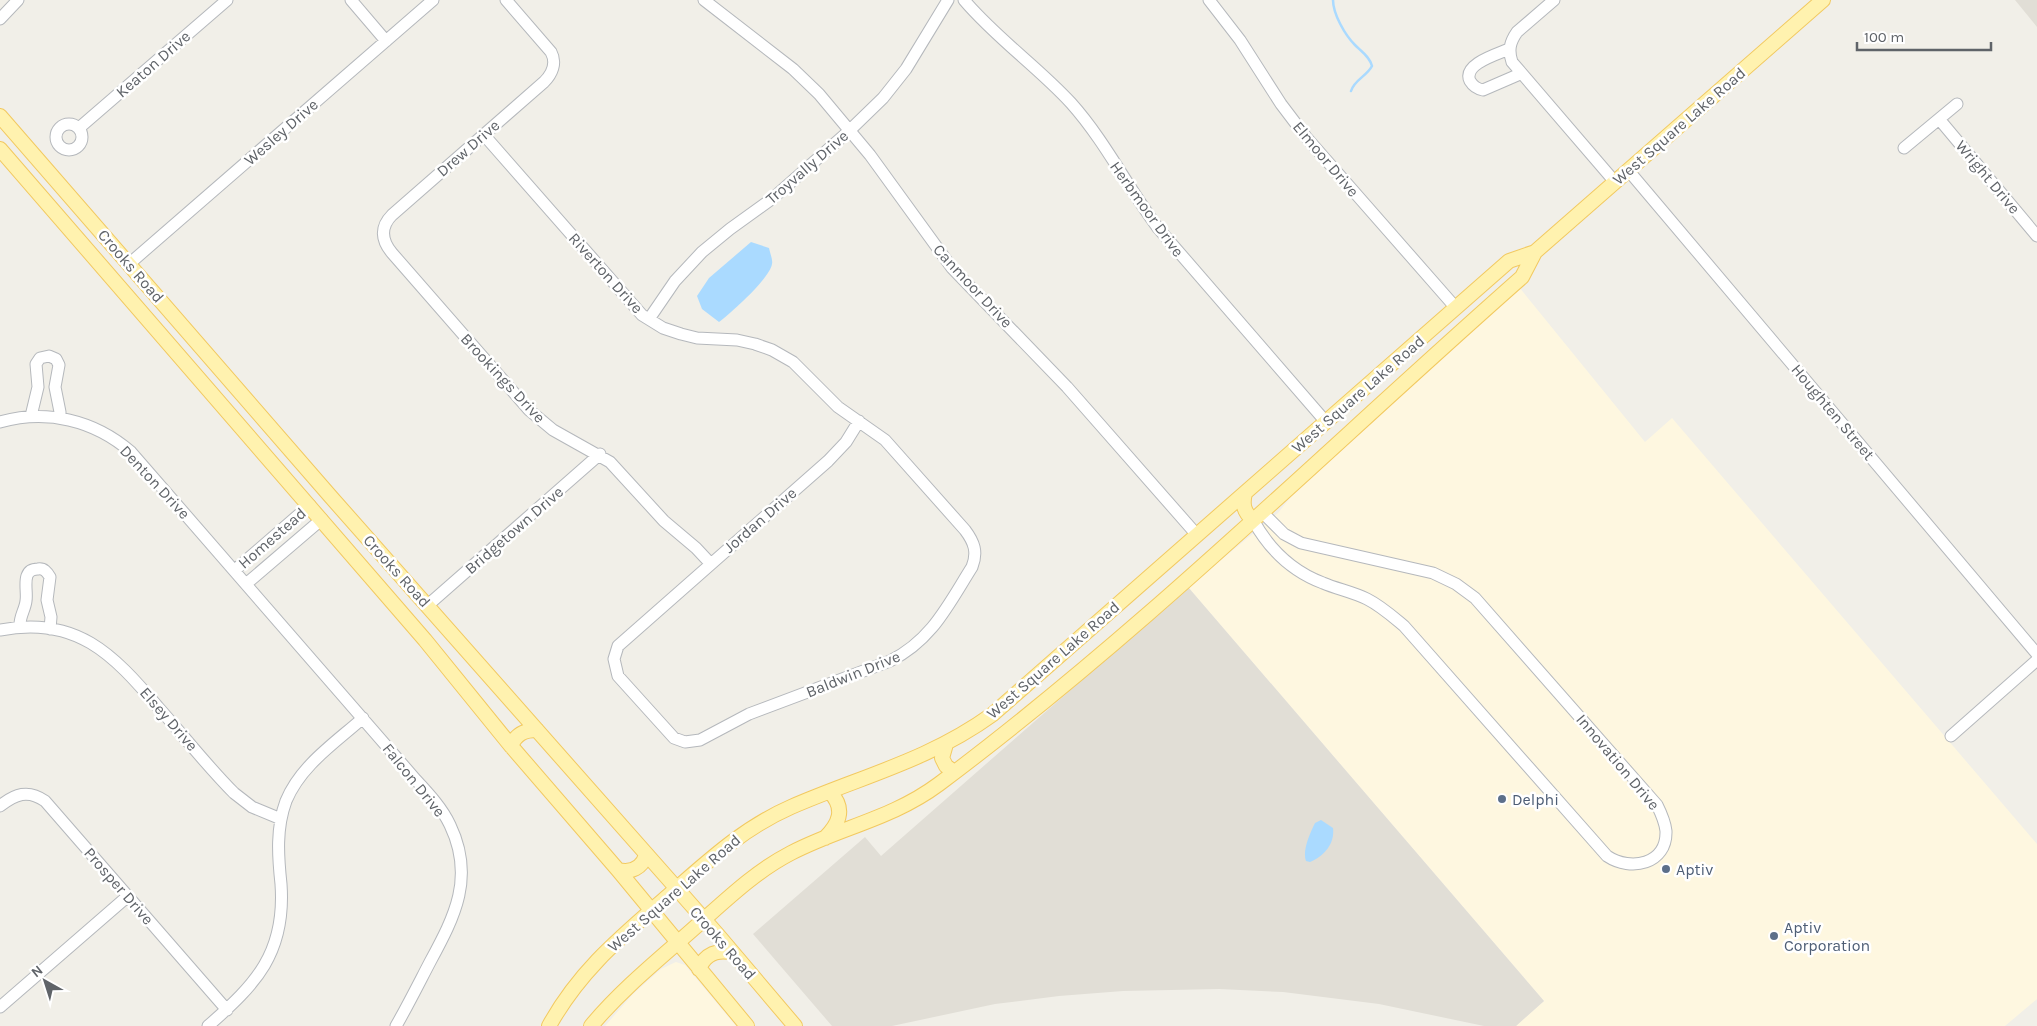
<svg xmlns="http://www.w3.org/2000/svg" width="2037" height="1026" viewBox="0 0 2037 1026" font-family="Karla,sans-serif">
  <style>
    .commercial { fill: #fef7e0 }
    .education { fill: #e1ded6 }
    .water { fill: #aadaff }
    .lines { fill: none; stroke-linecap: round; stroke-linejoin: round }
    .stream { stroke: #aadaff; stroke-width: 2.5 }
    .minor-casing { stroke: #b5b8bc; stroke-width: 13 }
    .major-casing { stroke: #f2c960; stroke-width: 16 }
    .minor { stroke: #fff; stroke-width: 11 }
    .major { stroke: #fff2af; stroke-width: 14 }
    .service-dot { fill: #5c6f8a; stroke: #fff; stroke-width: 2 }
    .labels { text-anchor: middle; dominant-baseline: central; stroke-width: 5; stroke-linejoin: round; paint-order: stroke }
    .street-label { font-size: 16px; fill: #5f6368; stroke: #fff }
    .service-label { font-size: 16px; fill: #4e5e75; stroke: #fff; text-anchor: start }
  </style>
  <rect width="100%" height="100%" fill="#f1efe8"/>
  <path class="commercial" d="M1519 287 1645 442 1672 418 2037 844V999L2005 1026H1516L1544 1001 1188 587 1278 513 1302 483Z
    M676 962 685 965 690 971 736 1026H605L633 994 661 969Z"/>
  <path class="education" d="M2015 0H2037V27Z
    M1188 587 1544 1001 1516 1026H1484L1379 1004 1283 992 1219 989 1123 991 1059 996 995 1004 892 1026H832L753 934 865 837 881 856Z"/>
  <path class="water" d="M751 242 769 248C770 253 773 260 772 264 770 278 731 313 719 322L702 309 697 296 709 278Z
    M1321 820 1333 828C1335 844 1324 856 1310 862L1306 861C1302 851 1310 833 1315 823Z"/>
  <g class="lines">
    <path class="stream" d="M1333 0C1333 14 1345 35 1355 45 1361 51 1370 57 1372 66 1367 76 1354 80 1351 91"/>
    <g class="minor-casing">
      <path id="minor" d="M351 0 386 41
        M506 0 551 52C557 63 552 74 544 82L392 215C380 227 381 240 392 253L529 410 553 430 610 462 664 521 696 548 710 563
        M704 0 793 69 819 94 870 155 952 268 1067 387 1197 535
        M964 0C996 38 1038 67 1071 103 1105 141 1128 188 1158 228L1326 422
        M1209 0 1240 40 1281 104 1306 137 1456 308
        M1554 0 1517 32C1510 42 1508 50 1512 62L1615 182
        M0 19 18 0
        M1509 49C1498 54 1462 64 1470 81 1473 86 1478 89 1483 90L1520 74
        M1939 119 2037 236
        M56 137a13 13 0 1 1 26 0a13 13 0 1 1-26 0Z
        M79 128 227 0
        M484 135 642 315 663 328 681 334 697 338 737 340 755 344 772 350 793 362 838 407 885 440 965 530C974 542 978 552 972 567 948 605 932 640 890 661L749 714 700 740 685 742 674 738 618 676 614 659 618 646 828 461 846 442 859 421
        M1904 148 1957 104
        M1628 170 2037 654
        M129 264 433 0
        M649 319 675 281 702 252 730 229 773 198 850 130 883 98 906 69 948 0
        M31 416 38 387 36 364 40 358 49 356 56 359 59 365 55 387 60 412V418
        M0 422C47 409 94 420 131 452L416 780C429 794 442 808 450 825 475 877 455 916 430 962 419 983 408 1005 396 1026
        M1253 520C1269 549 1291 571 1323 583 1337 589 1353 592 1367 599 1381 606 1392 616 1404 626L1607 856C1631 872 1667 864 1666 831 1665 822 1661 813 1657 805L1475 598 1456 584 1433 573 1301 543 1284 534 1262 512
        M235 570 310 505
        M246 584 322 519
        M428 605 600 454
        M20 627C19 617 25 610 26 601 28 590 20 569 38 569 44 568 47 572 50 577L47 600 51 617 50 629
        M0 630C76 615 113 654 158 707 183 735 207 766 234 793L252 807 281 819
        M1951 736 2037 660
        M0 806C15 794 28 789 45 801L227 1010
        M0 1007 128 896
        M208 1026C256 984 286 953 281 884 278 856 276 828 286 801 301 765 335 743 363 718"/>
    </g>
    <g class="major-casing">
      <path id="major" d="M0 116 331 497 717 934 795 1026
        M0 149 425 640 511 746 618 870 747 1026
        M1245 493C1242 505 1244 512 1253 520
        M946 744 942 758 946 766 954 772
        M511 746C516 734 524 730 537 730
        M825 838C839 824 846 809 830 792
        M618 870C631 873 642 868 646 855
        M699 969C705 954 718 949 733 953
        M549 1026C580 970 621 937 668 896 707 862 743 828 791 807 862 776 928 761 993 714L1509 261 1535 252
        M591 1026C621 990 657 961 692 930 723 903 754 872 791 853 841 827 892 819 939 784 1145 630 1329 447 1522 277L1535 252 1823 0"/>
    </g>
    <use href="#minor" class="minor"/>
    <use href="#major" class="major"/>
  </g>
  <g class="service-dot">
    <circle cx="1502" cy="799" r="5"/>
    <circle cx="1666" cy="869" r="5"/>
    <circle cx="1774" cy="936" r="5"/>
  </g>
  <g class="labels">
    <g class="street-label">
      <text transform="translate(153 64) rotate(-41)">Keaton Drive</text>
      <text transform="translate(1679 126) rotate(-41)">West Square Lake Road</text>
      <text transform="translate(281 132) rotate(-41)">Wesley Drive</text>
      <text transform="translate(468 148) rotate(-41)">Drew Drive</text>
      <text transform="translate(1326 159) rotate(50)">Elmoor Drive</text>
      <text transform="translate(807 167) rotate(-41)">Troyvally Drive</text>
      <text transform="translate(1988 177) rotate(50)">Wright Drive</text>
      <text transform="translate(1147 209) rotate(54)">Herbmoor Drive</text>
      <text transform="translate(131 266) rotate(49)">Crooks Road</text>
      <text transform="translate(606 273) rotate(48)">Riverton Drive</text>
      <text transform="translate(973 286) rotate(47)">Canmoor Drive</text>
      <text transform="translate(503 378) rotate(47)">Brookings Drive</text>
      <text transform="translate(1358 394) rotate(-41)">West Square Lake Road</text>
      <text transform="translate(1833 412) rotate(50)">Houghten Street</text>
      <text transform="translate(155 482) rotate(47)">Denton Drive</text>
      <text transform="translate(760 520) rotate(-41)">Jordan Drive</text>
      <text transform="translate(514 530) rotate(-41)">Bridgetown Drive</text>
      <text transform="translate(272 538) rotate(-41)">Homestead</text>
      <text transform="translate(397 571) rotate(48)">Crooks Road</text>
      <text transform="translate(1053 660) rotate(-41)">West Square Lake Road</text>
      <text transform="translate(853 674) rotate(-22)">Baldwin Drive</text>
      <text transform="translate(169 719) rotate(49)">Elsey Drive</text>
      <text transform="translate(1618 762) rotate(50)">Innovation Drive</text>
      <text transform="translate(414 780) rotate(51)">Falcon Drive</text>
      <text transform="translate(119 886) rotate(49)">Prosper Drive</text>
      <text transform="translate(674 893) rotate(-41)">West Square Lake Road</text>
      <text transform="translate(723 943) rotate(49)">Crooks Road</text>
    </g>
    <g class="service-label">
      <text x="1512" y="799">Delphi</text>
      <text x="1676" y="869">Aptiv</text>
      <text x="1784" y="927">Aptiv<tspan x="1784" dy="18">Corporation</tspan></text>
    </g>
  </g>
  <g transform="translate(45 981) rotate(321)" stroke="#ffffff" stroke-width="4" paint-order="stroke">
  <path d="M0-4L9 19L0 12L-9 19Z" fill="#5f6368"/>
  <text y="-8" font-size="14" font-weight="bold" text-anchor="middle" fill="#5f6368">N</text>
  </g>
  <path d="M1857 42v8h134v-8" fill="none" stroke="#5f6368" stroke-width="2.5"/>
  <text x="1864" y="42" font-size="15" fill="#5f6368" stroke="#ffffff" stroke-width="4" paint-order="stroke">100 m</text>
</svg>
